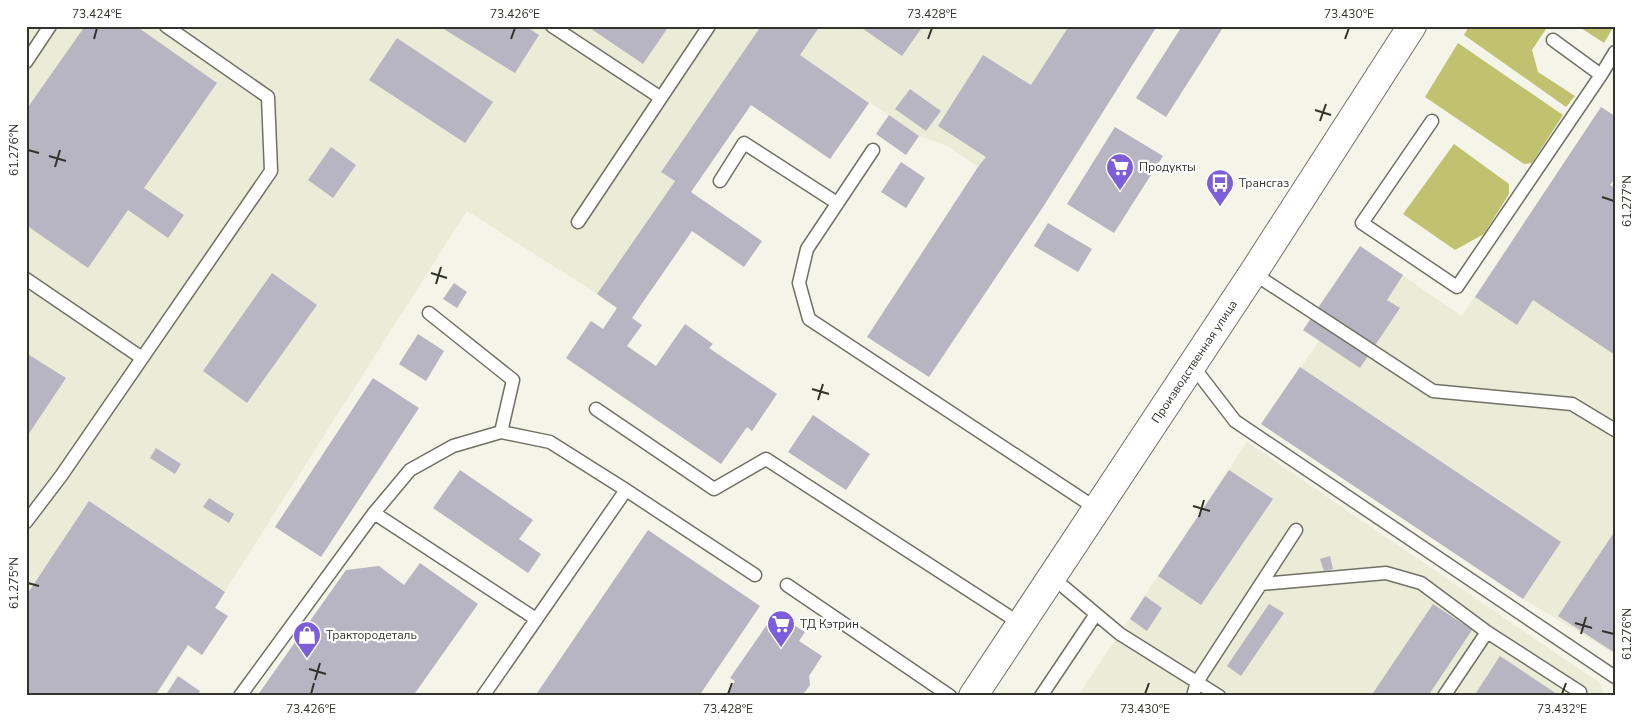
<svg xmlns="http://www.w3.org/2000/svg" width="1641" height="722" viewBox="0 0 1641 722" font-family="'Nunito Sans',sans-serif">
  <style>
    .built { fill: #ebecd7 }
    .forest { fill: #c1c270 }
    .building { fill: #b6b5c1 }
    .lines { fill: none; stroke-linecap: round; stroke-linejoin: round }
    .lane-casing { stroke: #707165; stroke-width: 15 }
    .secondary-casing { stroke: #707165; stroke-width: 30 }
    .lane { stroke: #fff; stroke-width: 12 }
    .secondary { stroke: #fff; stroke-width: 28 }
    .ticks { fill: none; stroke: #33332e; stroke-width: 2 }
    .labels { text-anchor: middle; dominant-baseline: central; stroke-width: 4.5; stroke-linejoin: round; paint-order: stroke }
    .poi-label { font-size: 12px; fill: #33332e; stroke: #fff; text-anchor: start }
    .street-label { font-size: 12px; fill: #33332e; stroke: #fff }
    .neatline { fill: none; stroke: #33332e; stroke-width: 2 }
    .ticks-label { font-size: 12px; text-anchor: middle; fill: #33332e }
  </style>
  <rect width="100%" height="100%" fill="#f4f5e8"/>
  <path class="built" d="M26 26H1157L1043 207 978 167 946 145 919 136 760 28 661 171 675 181 597 294 467 211 215 607 228 616 202 655 188 646 155 696H26Z
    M1601 107 1615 116V654L1523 599 1261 424 1319 341 1360 246 1462 316Z
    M1247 442 1601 684 1604 696H1078Z"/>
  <path class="forest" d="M1469 26H1548L1532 50 1538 72 1575 96 1566 107 1464 35Z
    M1578 26H1614L1604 43Z
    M1458 43 1563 115 1532 163 1524 164 1425 97Z
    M1454 144 1509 184V194L1484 234 1455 250 1403 214Z"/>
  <path class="building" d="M85 26H136L217 83 144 188 184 215 168 238 128 210 88 268 26 225V110Z
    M439 26H525L539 35 515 73Z
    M587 26H669L643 64Z
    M761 26H820L800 55 869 103 830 159 751 105 691 192 762 241 744 267 692 231 632 318 642 325 627 346 656 366 685 324 713 344 709 348 777 394 752 431 747 427 721 464 566 358 591 321 603 329 617 308 597 294 675 181 661 172Z
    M859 26H923L902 56Z
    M1069 26H1157L1043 207 929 377 867 337 978 167 986 157 938 126 983 55 1031 85Z
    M1182 26H1224L1166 117 1136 98Z
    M397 38 493 102 465 143 369 80Z
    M910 89 941 111 926 131 895 109Z
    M1601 107 1615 116V178L1610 185 1615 188V355L1533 300 1517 325 1475 297Z
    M889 115 919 136 906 155 876 134Z
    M1115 127 1163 156 1114 233 1067 204Z
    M331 147 356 165 333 198 308 180Z
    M901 162 925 178 906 208 881 192Z
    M1048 223 1092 249 1078 272 1034 246Z
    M1360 246 1403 275 1387 300 1400 308 1360 368 1303 330Z
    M272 273 317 305 247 403 203 371Z
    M454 283 467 292 457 308 443 299Z
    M418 334 444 351 426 381 399 364Z
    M26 353 66 378 26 438Z
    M1300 367 1561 542 1523 599 1261 424Z
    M373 378 419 408 321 557 275 527Z
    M813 415 870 454 846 490 788 452Z
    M156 448 181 464 175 474 150 458Z
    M460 470 533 520 519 539 541 554 528 573 433 508Z
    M1229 470 1273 499 1201 605 1158 576Z
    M209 498 234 514 229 523 203 507Z
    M89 501 225 592 215 608 228 616 202 655 188 645 155 696H26V596Z
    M648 530 760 606 699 696H535Z
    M1615 531V653L1558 616Z
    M1330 556 1333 569 1324 571 1320 559Z
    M420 563 478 604 413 696H257L346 570 379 566 404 585Z
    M1145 596 1162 608 1147 631 1130 619Z
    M1269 604 1284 613 1241 676 1227 666Z
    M1433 604 1472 630 1428 696H1371Z
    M775 613 805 632 799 641 822 656 809 676 810 685 805 692 796 696H726L735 681 730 678Z
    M1500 656 1560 696H1474Z
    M178 676 200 691 197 696H165Z"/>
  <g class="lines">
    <g class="lane-casing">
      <path id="lane" d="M552 26 661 98
        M1553 40 1601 75
        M26 62 50 26
        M1432 121 1362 223 1457 287 1601 75 1615 52
        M873 150 807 249 799 283 809 319 1097 509
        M720 181 744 143 837 203
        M578 222 709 26
        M1253 273 1433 391 1572 404 1615 430
        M26 279 142 358
        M429 313 513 380 501 432
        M1192 365 1235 421 1615 677
        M596 409 714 489 766 459 1021 624
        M374 513 536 619
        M26 522 61 476 271 171 268 97 166 26
        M1052 577 1120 634 1219 696
        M1261 584 1386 573 1421 583 1487 632 1580 692
        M787 585 950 696
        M240 696 374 513 410 470 453 446 501 432 550 442 626 490 755 575
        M483 696 626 490
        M1041 696 1096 614
        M1193 696 1197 682 1296 530
        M1444 696 1487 632"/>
    </g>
    <g class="secondary-casing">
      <g id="secondary">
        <path id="s1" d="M973 696 1253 273 1412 26"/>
      </g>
    </g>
    <use href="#lane" class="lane"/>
    <use href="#secondary" class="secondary"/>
  </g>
  <path class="ticks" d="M94 39 97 28M511 39 515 28M928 39 932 28M1345 39 1349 28M1315 110 1331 115M1320 121 1326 104M28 150 39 153M49 156 66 161M55 167 60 150M1602 197 1614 201M431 273 447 278M436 284 441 267M812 389 829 394M818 400 823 384M1193 506 1210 511M1199 517 1204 500M28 583 39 586M1575 623 1592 628M1602 631 1614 634M1581 634 1586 617M309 669 326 674M315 680 320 663M311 694 314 683M728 694 732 683M1145 694 1149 683M1562 694 1566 683"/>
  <defs>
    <g id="supermarket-pin" transform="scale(1.4375)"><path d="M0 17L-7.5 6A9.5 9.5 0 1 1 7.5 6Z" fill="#7c5ed9" stroke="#fff"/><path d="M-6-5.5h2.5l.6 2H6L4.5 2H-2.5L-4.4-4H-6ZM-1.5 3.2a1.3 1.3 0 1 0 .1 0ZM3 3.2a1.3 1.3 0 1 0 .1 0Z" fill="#fff"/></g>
    <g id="bus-pin" transform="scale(1.4375)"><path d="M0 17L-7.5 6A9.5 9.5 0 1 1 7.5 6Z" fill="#7c5ed9" stroke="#fff"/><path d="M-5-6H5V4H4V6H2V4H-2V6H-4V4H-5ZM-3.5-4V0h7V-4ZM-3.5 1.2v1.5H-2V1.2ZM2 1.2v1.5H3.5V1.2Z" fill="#fff"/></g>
    <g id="shop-pin" transform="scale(1.4375)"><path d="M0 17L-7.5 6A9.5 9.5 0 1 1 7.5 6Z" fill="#7c5ed9" stroke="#fff"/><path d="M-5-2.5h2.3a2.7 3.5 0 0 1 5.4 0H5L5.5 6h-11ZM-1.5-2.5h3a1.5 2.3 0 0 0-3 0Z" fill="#fff"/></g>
  </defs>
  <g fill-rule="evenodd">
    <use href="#supermarket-pin" x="1120" y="167"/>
    <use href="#bus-pin" x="1220" y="183"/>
    <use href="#supermarket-pin" x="781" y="624"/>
    <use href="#shop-pin" x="307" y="635"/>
  </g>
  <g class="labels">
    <g class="poi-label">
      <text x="1139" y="167">Продукты</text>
      <text x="1239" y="183">Трансгаз</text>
      <text x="800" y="624">ТД Кэтрин</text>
      <text x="326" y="635">Трактородеталь</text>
    </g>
    <g class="street-label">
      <text stroke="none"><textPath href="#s1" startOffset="401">Производственная улица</textPath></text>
    </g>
  </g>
  <rect width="1641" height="722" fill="none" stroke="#ffffff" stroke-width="55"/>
  <rect x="28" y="28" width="1586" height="666" class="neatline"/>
  <g class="ticks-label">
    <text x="97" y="18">73.424°E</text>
    <text x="515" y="18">73.426°E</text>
    <text x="932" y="18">73.428°E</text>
    <text x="1349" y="18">73.430°E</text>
    <text transform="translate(14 150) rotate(-90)" y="4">61.276°N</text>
    <text transform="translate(1627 201) rotate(-90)" y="4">61.277°N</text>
    <text transform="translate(14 583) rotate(-90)" y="4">61.275°N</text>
    <text transform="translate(1627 634) rotate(-90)" y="4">61.276°N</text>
    <text x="311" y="713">73.426°E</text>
    <text x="728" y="713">73.428°E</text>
    <text x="1145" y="713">73.430°E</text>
    <text x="1562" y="713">73.432°E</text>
  </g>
</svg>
